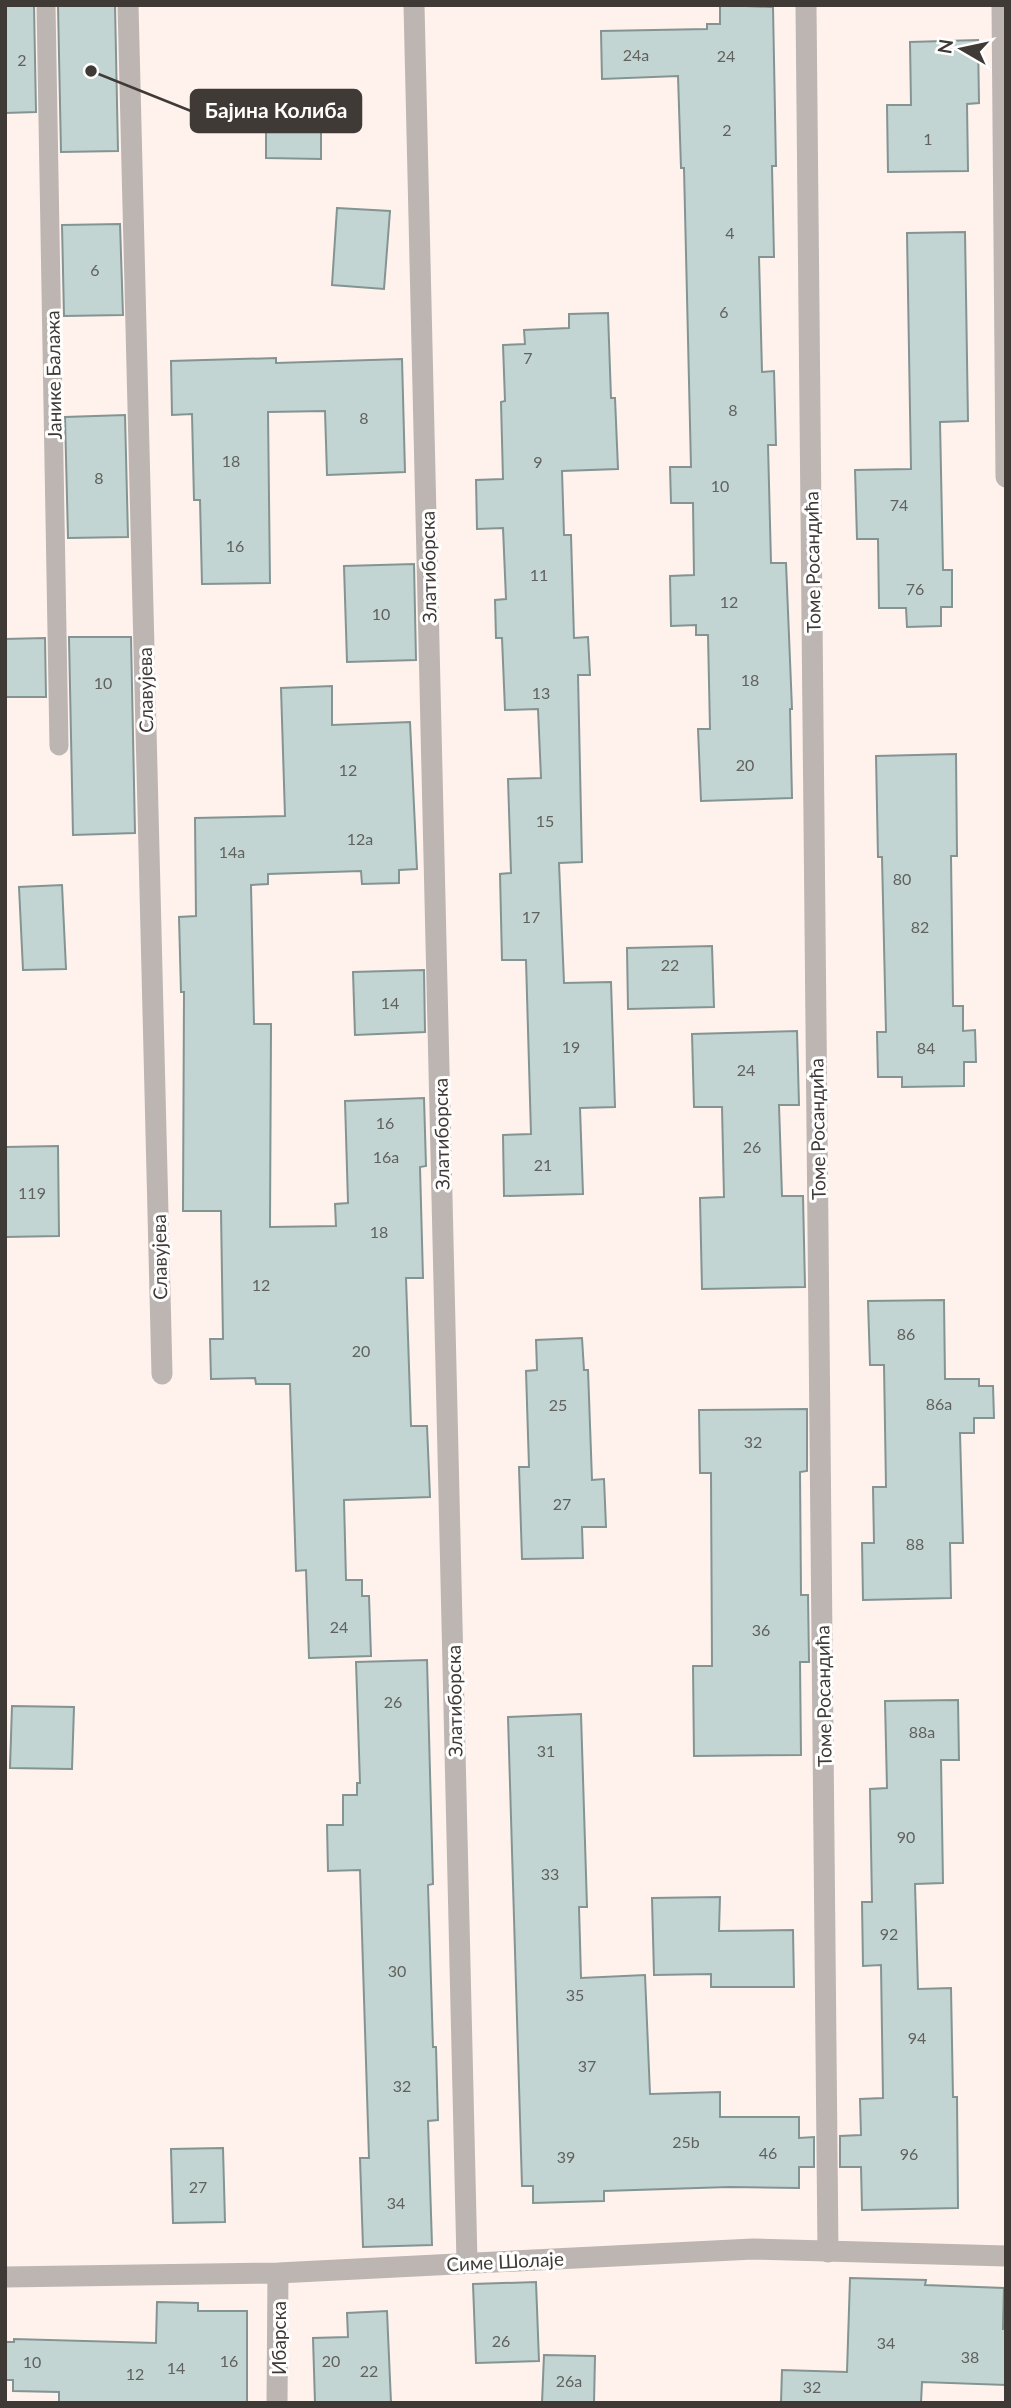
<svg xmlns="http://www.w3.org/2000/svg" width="1011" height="2408" viewBox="0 0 1011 2408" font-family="Lato,sans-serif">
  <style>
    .building { fill: #c3d5d3; stroke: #839493; stroke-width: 2 }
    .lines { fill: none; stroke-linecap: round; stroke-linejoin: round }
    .lane { stroke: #bcb5b2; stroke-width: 19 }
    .street { stroke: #bcb5b2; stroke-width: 21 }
    .labels { text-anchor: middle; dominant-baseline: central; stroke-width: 6; stroke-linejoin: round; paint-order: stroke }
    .number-label { font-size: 16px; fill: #61615e }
    .street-label { font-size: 19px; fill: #403a37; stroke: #fff }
    .leader { fill: none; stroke: #403a37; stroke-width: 2.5 }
    .callout-dot { fill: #403a37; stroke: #fff; stroke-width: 2.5 }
    .callout { fill: #403a37; stroke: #403a37; stroke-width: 2.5 }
    .callout-label { font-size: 21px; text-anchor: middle; font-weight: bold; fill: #fff }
  </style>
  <rect width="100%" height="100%" fill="#fff2ec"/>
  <path class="building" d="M5 5H34L36 112 5 113Z
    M58 5H115L118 151 61 152Z
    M720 5 773 7 776 166H772L774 257H759L762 372 774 371 776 445H768L771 563H786L792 709H790L792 798 701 801 698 729H710L708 635H696V625L671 626 670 576 694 575 693 503H671L670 467H691L684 168H681L678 76 602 79 601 31 707 29V24H720Z
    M978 40 979 103 967 104 968 171 888 172 887 105H911L910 42Z
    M266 122H321V159L266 158Z
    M337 208 390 211 384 289 332 285Z
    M120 224 123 315 64 316 62 225Z
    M965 232 968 421 940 422 943 570H952V607H941V626L907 627 906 608H879L878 539H857L855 470 911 469 907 233Z
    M608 313 611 398H615L618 469 562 471 564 535H571L574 638 588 637 590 675H578L582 862 559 863 564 983 611 982 615 1107 580 1108 583 1194 504 1196 503 1135 531 1134 526 960H502L500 874 511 873 508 779 541 778 538 709 505 710 502 638H496L495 600 506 599 503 528 477 529 476 480 503 479 501 402 505 401 503 345 525 344 524 330 569 328V314Z
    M276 358V363L402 359 405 472 327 475 325 411 268 412 270 583 202 584 200 500H194L192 414 172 415 171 361Z
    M125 415 128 537 68 538 65 417Z
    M414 564 416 660 347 662 344 566Z
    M69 637H131L135 833 73 835Z
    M45 638 46 697H5V639Z
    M332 686V725L410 722 417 869 399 870V883L362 884 361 871 268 874V884L251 885 254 1024H271L270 1227 336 1226 335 1204 348 1203 345 1101 424 1098 426 1166 420 1167 423 1278H406L411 1426H427L430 1497 344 1500 346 1580H362V1596H369L371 1656 309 1658 306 1570 296 1571 290 1384H256L255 1378 211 1379 210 1339H223L221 1211H183L184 992H181L179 917 196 916 195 818 285 816 281 688Z
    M956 754 957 856H951L953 1006H963V1031L975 1030 976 1062H964V1086L902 1087V1077H878L877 1032H886L882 857H878L876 756Z
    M62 885 66 969 23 970 19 887Z
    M712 946 714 1007 628 1009 627 948Z
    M424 970 425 1032 355 1035 353 972Z
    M797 1031 799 1105H779L782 1196H803L805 1287 702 1289 700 1198 724 1197 722 1107H694L692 1034Z
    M58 1146 59 1236 5 1237V1147Z
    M944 1300 945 1379H979V1386H993L994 1418H974V1433H960L963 1543H950L951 1598 863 1600 862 1543H874L873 1487H886L884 1365H870L868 1301Z
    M582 1338 584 1370H588L592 1480 604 1479 606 1527H582L583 1558 522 1559 519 1467H529L526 1371 537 1370 536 1340Z
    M807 1409V1471L800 1472 801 1595H808L809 1662H800L801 1755 694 1756 693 1666H712L711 1473H700L699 1410Z
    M427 1660 433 1884 428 1885 433 2047H436L438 2120 428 2121 432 2245 363 2247 360 2158H369L360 1870 328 1871 327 1825H343V1795H357V1783H360L356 1662Z
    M958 1700 959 1760H941L943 1883 915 1884 918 1989 951 1988 953 2097H957L958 2208 862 2210 861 2167H840V2136L861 2135 860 2099 883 2098 881 1965 863 1966 862 1902H872L870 1789 887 1788 885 1701Z
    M12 1706 74 1707 72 1769 10 1768Z
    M581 1714 587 1907H579L581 1978 645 1975 650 2094 720 2092V2117H799V2138L814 2137V2167H799V2188L729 2187 604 2191V2201L533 2203V2186H522L508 1717Z
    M720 1897 719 1931 793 1930 794 1987H711V1974L654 1975 652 1898Z
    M223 2148 225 2222 173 2223 171 2149Z
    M850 2278 926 2280 925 2285 1004 2288 1003 2329H1006V2385L922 2382 921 2403H781L782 2370 847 2372Z
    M536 2282 539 2361 476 2363 473 2284Z
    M157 2302 198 2303V2311H247V2403H59V2392L13 2391V2380H5V2342H14V2339L156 2343Z
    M387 2311 391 2403H315L313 2338 348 2337 347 2313Z
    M544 2355 595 2356 594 2403H542Z"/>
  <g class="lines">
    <path class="lane" d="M46 5 59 746"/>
    <path class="street" d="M128 5 162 1374
      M414 5 467 2262
      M806 5 828 2252
      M1002 5 1006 477
      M5 2277 278 2273 753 2249 1006 2256
      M277 2403 278 2273"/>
  </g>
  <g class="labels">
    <g class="number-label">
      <text x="636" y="54">24a</text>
      <text x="726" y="55">24</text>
      <text x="22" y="59">2</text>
      <text x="727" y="129">2</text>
      <text x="928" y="138">1</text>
      <text x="730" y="232">4</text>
      <text x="95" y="269">6</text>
      <text x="724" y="311">6</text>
      <text x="528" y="357">7</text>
      <text x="733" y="409">8</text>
      <text x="364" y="417">8</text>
      <text x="231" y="460">18</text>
      <text x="538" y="461">9</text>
      <text x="99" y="477">8</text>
      <text x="720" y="485">10</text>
      <text x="899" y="504">74</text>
      <text x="235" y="545">16</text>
      <text x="539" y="574">11</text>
      <text x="915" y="588">76</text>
      <text x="729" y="601">12</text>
      <text x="381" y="613">10</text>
      <text x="750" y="679">18</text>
      <text x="103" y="682">10</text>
      <text x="541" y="692">13</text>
      <text x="745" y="764">20</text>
      <text x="348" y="769">12</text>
      <text x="545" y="820">15</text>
      <text x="360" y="838">12a</text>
      <text x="232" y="851">14a</text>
      <text x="902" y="878">80</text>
      <text x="531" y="916">17</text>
      <text x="920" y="926">82</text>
      <text x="670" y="964">22</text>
      <text x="390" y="1002">14</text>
      <text x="571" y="1046">19</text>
      <text x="926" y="1047">84</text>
      <text x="746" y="1069">24</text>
      <text x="385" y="1122">16</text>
      <text x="752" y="1146">26</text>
      <text x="386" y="1156">16a</text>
      <text x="543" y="1164">21</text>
      <text x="32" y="1192">119</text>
      <text x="379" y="1231">18</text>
      <text x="261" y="1284">12</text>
      <text x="906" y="1333">86</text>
      <text x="361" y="1350">20</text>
      <text x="939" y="1403">86a</text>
      <text x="558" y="1404">25</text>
      <text x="753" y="1441">32</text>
      <text x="562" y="1503">27</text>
      <text x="915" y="1543">88</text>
      <text x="339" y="1626">24</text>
      <text x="761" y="1629">36</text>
      <text x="393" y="1701">26</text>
      <text x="922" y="1731">88a</text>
      <text x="546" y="1750">31</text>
      <text x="906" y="1836">90</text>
      <text x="550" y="1873">33</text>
      <text x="889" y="1933">92</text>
      <text x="397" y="1970">30</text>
      <text x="575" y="1994">35</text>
      <text x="917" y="2037">94</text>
      <text x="587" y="2065">37</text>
      <text x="402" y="2085">32</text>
      <text x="686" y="2141">25b</text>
      <text x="768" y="2152">46</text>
      <text x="909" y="2153">96</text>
      <text x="566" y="2156">39</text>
      <text x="198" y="2186">27</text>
      <text x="396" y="2202">34</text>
      <text x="501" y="2340">26</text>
      <text x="886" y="2342">34</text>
      <text x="970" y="2356">38</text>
      <text x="229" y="2360">16</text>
      <text x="331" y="2360">20</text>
      <text x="32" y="2361">10</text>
      <text x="176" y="2367">14</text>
      <text x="369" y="2370">22</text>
      <text x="135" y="2373">12</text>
      <text x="569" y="2380">26a</text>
      <text x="812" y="2386">32</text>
    </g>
    <g class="street-label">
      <text transform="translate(53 375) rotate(-91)">Јанике Балажа</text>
      <text transform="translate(812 562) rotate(-91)">Томе Росандића</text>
      <text transform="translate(428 567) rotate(-91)">Златиборска</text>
      <text transform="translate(145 690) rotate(-91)">Славујева</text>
      <text transform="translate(817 1129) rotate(-91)">Томе Росандића</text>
      <text transform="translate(441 1134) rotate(-91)">Златиборска</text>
      <text transform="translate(159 1257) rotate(-91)">Славујева</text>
      <text transform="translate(823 1696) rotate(-91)">Томе Росандића</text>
      <text transform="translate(454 1701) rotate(-91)">Златиборска</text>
      <text transform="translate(505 2261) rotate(-3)">Симе Шолаје</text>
      <text transform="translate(278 2338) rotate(-90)">Ибарска</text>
    </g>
  </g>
  <path class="leader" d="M91 71L191 111"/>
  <circle class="callout-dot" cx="91" cy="71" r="7"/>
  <rect class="callout" x="191" y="90" width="170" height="42" rx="7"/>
  <g class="callout-label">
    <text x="276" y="118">Бајина Колиба</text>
  </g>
  <rect width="1011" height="2408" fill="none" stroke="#403a37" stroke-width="14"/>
  <g transform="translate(962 49) rotate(279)" stroke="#ffffff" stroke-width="5" paint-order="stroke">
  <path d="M0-5L12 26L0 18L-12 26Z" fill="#403a37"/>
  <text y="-10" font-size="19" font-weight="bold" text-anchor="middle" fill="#403a37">N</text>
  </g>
</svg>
